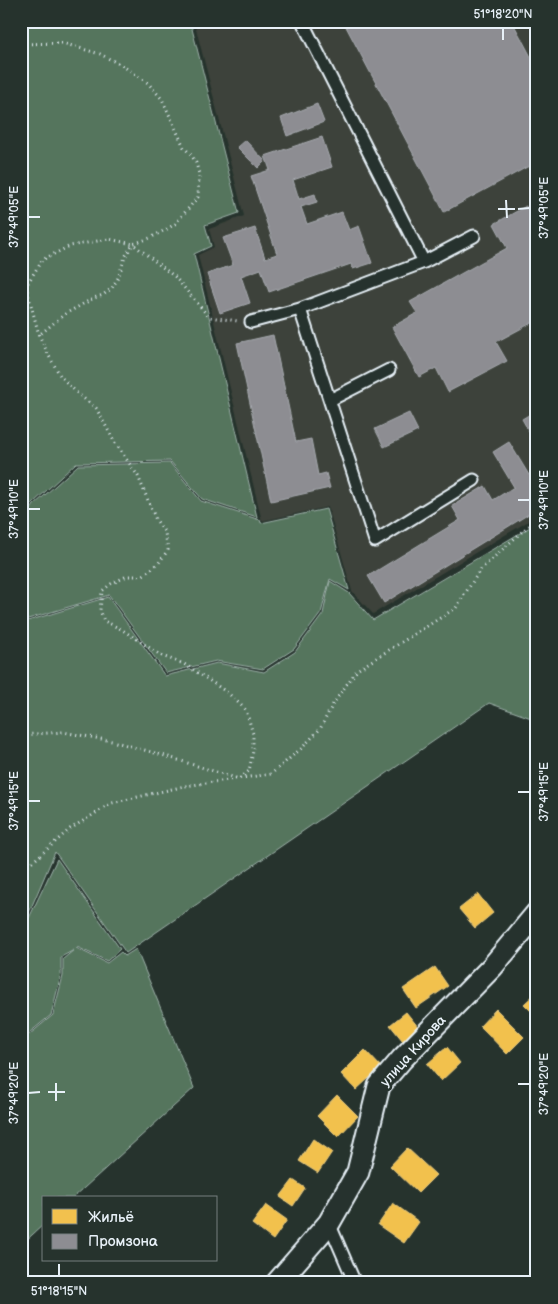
<svg xmlns="http://www.w3.org/2000/svg" width="558" height="1304" viewBox="0 0 558 1304" font-family="'Balsamiq Sans',sans-serif">
  <style>
    .built { fill: #3c423a }
    .green { fill: #54745d; stroke: #9eb2aa }
    .homes { fill: #f2c14e; stroke: #efcf81 }
    .industry { fill: #8d8d92; stroke: #a8abb1 }
    .lines { fill: none; stroke-linecap: round; stroke-linejoin: round }
    .lane-casing { stroke: #e8f1f8; stroke-width: 15 }
    .street-casing { stroke: #e8f1f8; stroke-width: 25 }
    .path { stroke: #e8f1f8; stroke-width: 3; stroke-dasharray: 1 4; stroke-linecap: butt }
    .lane { stroke: #26332d; stroke-width: 11 }
    .street { stroke: #26332d; stroke-width: 21 }
    .ticks { fill: none; stroke: #e8f1f8; stroke-width: 2 }
    .labels { text-anchor: middle; dominant-baseline: central; stroke-width: 5; stroke-linejoin: round; paint-order: stroke }
    .street-label { font-size: 14px; fill: #e8f1f8; stroke: #26332d }
    .neatline { fill: none; stroke: #e8f1f8; stroke-width: 2 }
    .ticks-label { font-size: 12px; text-anchor: middle; fill: #e8f1f8 }
  </style>
  <rect width="100%" height="100%" fill="#26332d"/>
  <filter id="ink" filterUnits="userSpaceOnUse"><feTurbulence type="fractalNoise" baseFrequency=".02" numOctaves="2"/><feDisplacementMap in="SourceGraphic" scale="10" xChannelSelector="R" yChannelSelector="G"/><feConvolveMatrix kernelMatrix="1 2 1 2 8 2 1 2 1" color-interpolation-filters="sRGB"/></filter>
  <g filter="url(#ink)">
    <path class="built" d="M194 21H537V516L373 614 352 591 328 507 262 521 198 255 214 247 209 229 244 216Z"/>
    <path class="green" d="M21 21H190L239 213 205 225 211 246 194 254 257 517 202 499 170 461 76 463 32 504 21 520Z
      M170 463 201 501 260 520 261 523 326 509 349 590 330 579 321 613 294 649 263 669 216 661 166 673 109 595 21 621V524L34 505 78 465Z
      M537 523V713L534 719 489 703 126 953 55 852 28 915 21 923V623L108 597 165 676 217 663 264 672 295 652 323 614 330 581 349 593 373 620Z
      M57 859 120 949 107 961 77 947 76 948 107 963 121 952 125 956 136 949 194 1088 73 1198H44V1224L21 1245V1036L30 1034 53 1015 63 976V959L74 950 61 957V975L51 1015 29 1033 21 1035V928L29 918Z"/>
    <path class="homes" d="M478 894 493 913 475 928 459 909Z
      M435 967 448 986 416 1008 403 989Z
      M537 992V1017L524 1004Z
      M496 1009 524 1037 507 1054 480 1026Z
      M406 1012 423 1033 407 1046 390 1025Z
      M447 1047 460 1063 441 1081 427 1064Z
      M365 1050 381 1067 356 1090 341 1074Z
      M337 1095 358 1116 338 1137 317 1116Z
      M313 1139 332 1152 318 1173 299 1161Z
      M407 1148 436 1175 418 1193 390 1166Z
      M293 1180 305 1188 293 1206 280 1197Z
      M393 1203 419 1222 404 1243 378 1225Z
      M266 1205 287 1220 273 1240 252 1224Z"/>
    <path class="industry" d="M343 21H512L537 68V181L529 166 444 212Z
      M317 104 324 122 287 136 281 118Z
      M322 137 332 167 293 180 299 199 315 194 317 202 301 207 307 224 342 212 349 230 359 226 372 263 353 269 351 264 269 292 261 269 241 276 250 303 220 313 207 274 233 265 223 238 255 228 265 258 277 254 251 176 270 170 265 156Z
      M245 140 265 161 258 168 237 147Z
      M526 206 537 226V320L496 342 507 361 448 392 436 368 419 377 392 327 417 313 410 302 507 248 494 224Z
      M273 335 296 442 311 439 318 475 326 473 330 488 271 501 237 343Z
      M537 410V446L522 419Z
      M409 413 418 431 384 447 375 429Z
      M509 442 529 475 537 470V509L384 603 368 576 460 520 452 506 485 486 493 500 514 487 493 452Z"/>
    <g class="lines">
      <g class="lane-casing">
        <path id="lane" d="M302 21 424 262 474 236
          M300 309 375 541 474 480
          M251 322 300 309 424 262
          M330 400 389 370
          M329 1223 355 1283"/>
      </g>
      <g class="street-casing">
        <path id="street" d="M277 1283 329 1223 358 1172 379 1086 402 1059 492 967 537 913"/>
      </g>
      <path class="path" d="M21 44 62 43 100 54 123 66 148 83 162 99 184 147 192 156 196 163 199 174 198 197 175 224 167 229 150 238 133 244 125 257 118 278 112 288 103 295 94 298 65 314 39 335
        M21 285 26 286 39 335 49 356 61 377 78 394 96 408 114 441 138 476 156 520 165 533 168 550 158 564 142 576H127L111 584 102 591 100 610 104 621 121 629 162 656 184 664 201 675 228 693 246 710 253 734V751L249 771 239 779 162 755 112 741 63 732 21 735
        M21 317 26 286 42 260 70 246 109 239 133 244 175 277 209 317 238 321
        M21 872 70 829 112 803 185 786 271 774 302 748 320 729 333 704 357 670 456 608 480 570 526 528 537 521"/>
      <use href="#lane" class="lane"/>
      <use href="#street" class="street"/>
    </g>
  </g>
  <path class="ticks" d="M503 28V40M506 200 507 218M498 209H515M518 209 530 208M28 217H40M518 500H530M28 509H40M518 792H530M28 801H40M56 1083V1101M518 1084H530M48 1092H65M28 1093 40 1092M59 1264V1276"/>
  <g class="labels">
    <g class="street-label">
      <text transform="translate(413 1051) rotate(-48)">улица Кирова</text>
    </g>
  </g>
  <rect width="558" height="1304" fill="none" stroke="#26332d" stroke-width="55"/>
  <rect x="42" y="1196" width="175" height="65" fill="#26332d" stroke="#747f7e"/>
  <rect x="52" y="1209" width="25" height="15" fill="#f2c14e" stroke="#747f7e"/>
  <text x="88" y="1222" font-size="15" fill="#e8f1f8">Жильё</text>
  <rect x="52" y="1234" width="25" height="15" fill="#8d8d92" stroke="#747f7e"/>
  <text x="88" y="1246" font-size="15" fill="#e8f1f8">Промзона</text>
  <rect x="28" y="28" width="502" height="1248" class="neatline"/>
  <g class="ticks-label">
    <text x="503" y="18">51°18'20"N</text>
    <text transform="translate(544 208) rotate(-90)" y="4">37°49'05"E</text>
    <text transform="translate(14 217) rotate(-90)" y="4">37°49'05"E</text>
    <text transform="translate(544 500) rotate(-90)" y="4">37°49'10"E</text>
    <text transform="translate(14 509) rotate(-90)" y="4">37°49'10"E</text>
    <text transform="translate(544 792) rotate(-90)" y="4">37°49'15"E</text>
    <text transform="translate(14 801) rotate(-90)" y="4">37°49'15"E</text>
    <text transform="translate(544 1084) rotate(-90)" y="4">37°49'20"E</text>
    <text transform="translate(14 1093) rotate(-90)" y="4">37°49'20"E</text>
    <text x="59" y="1295">51°18'15"N</text>
  </g>
</svg>
